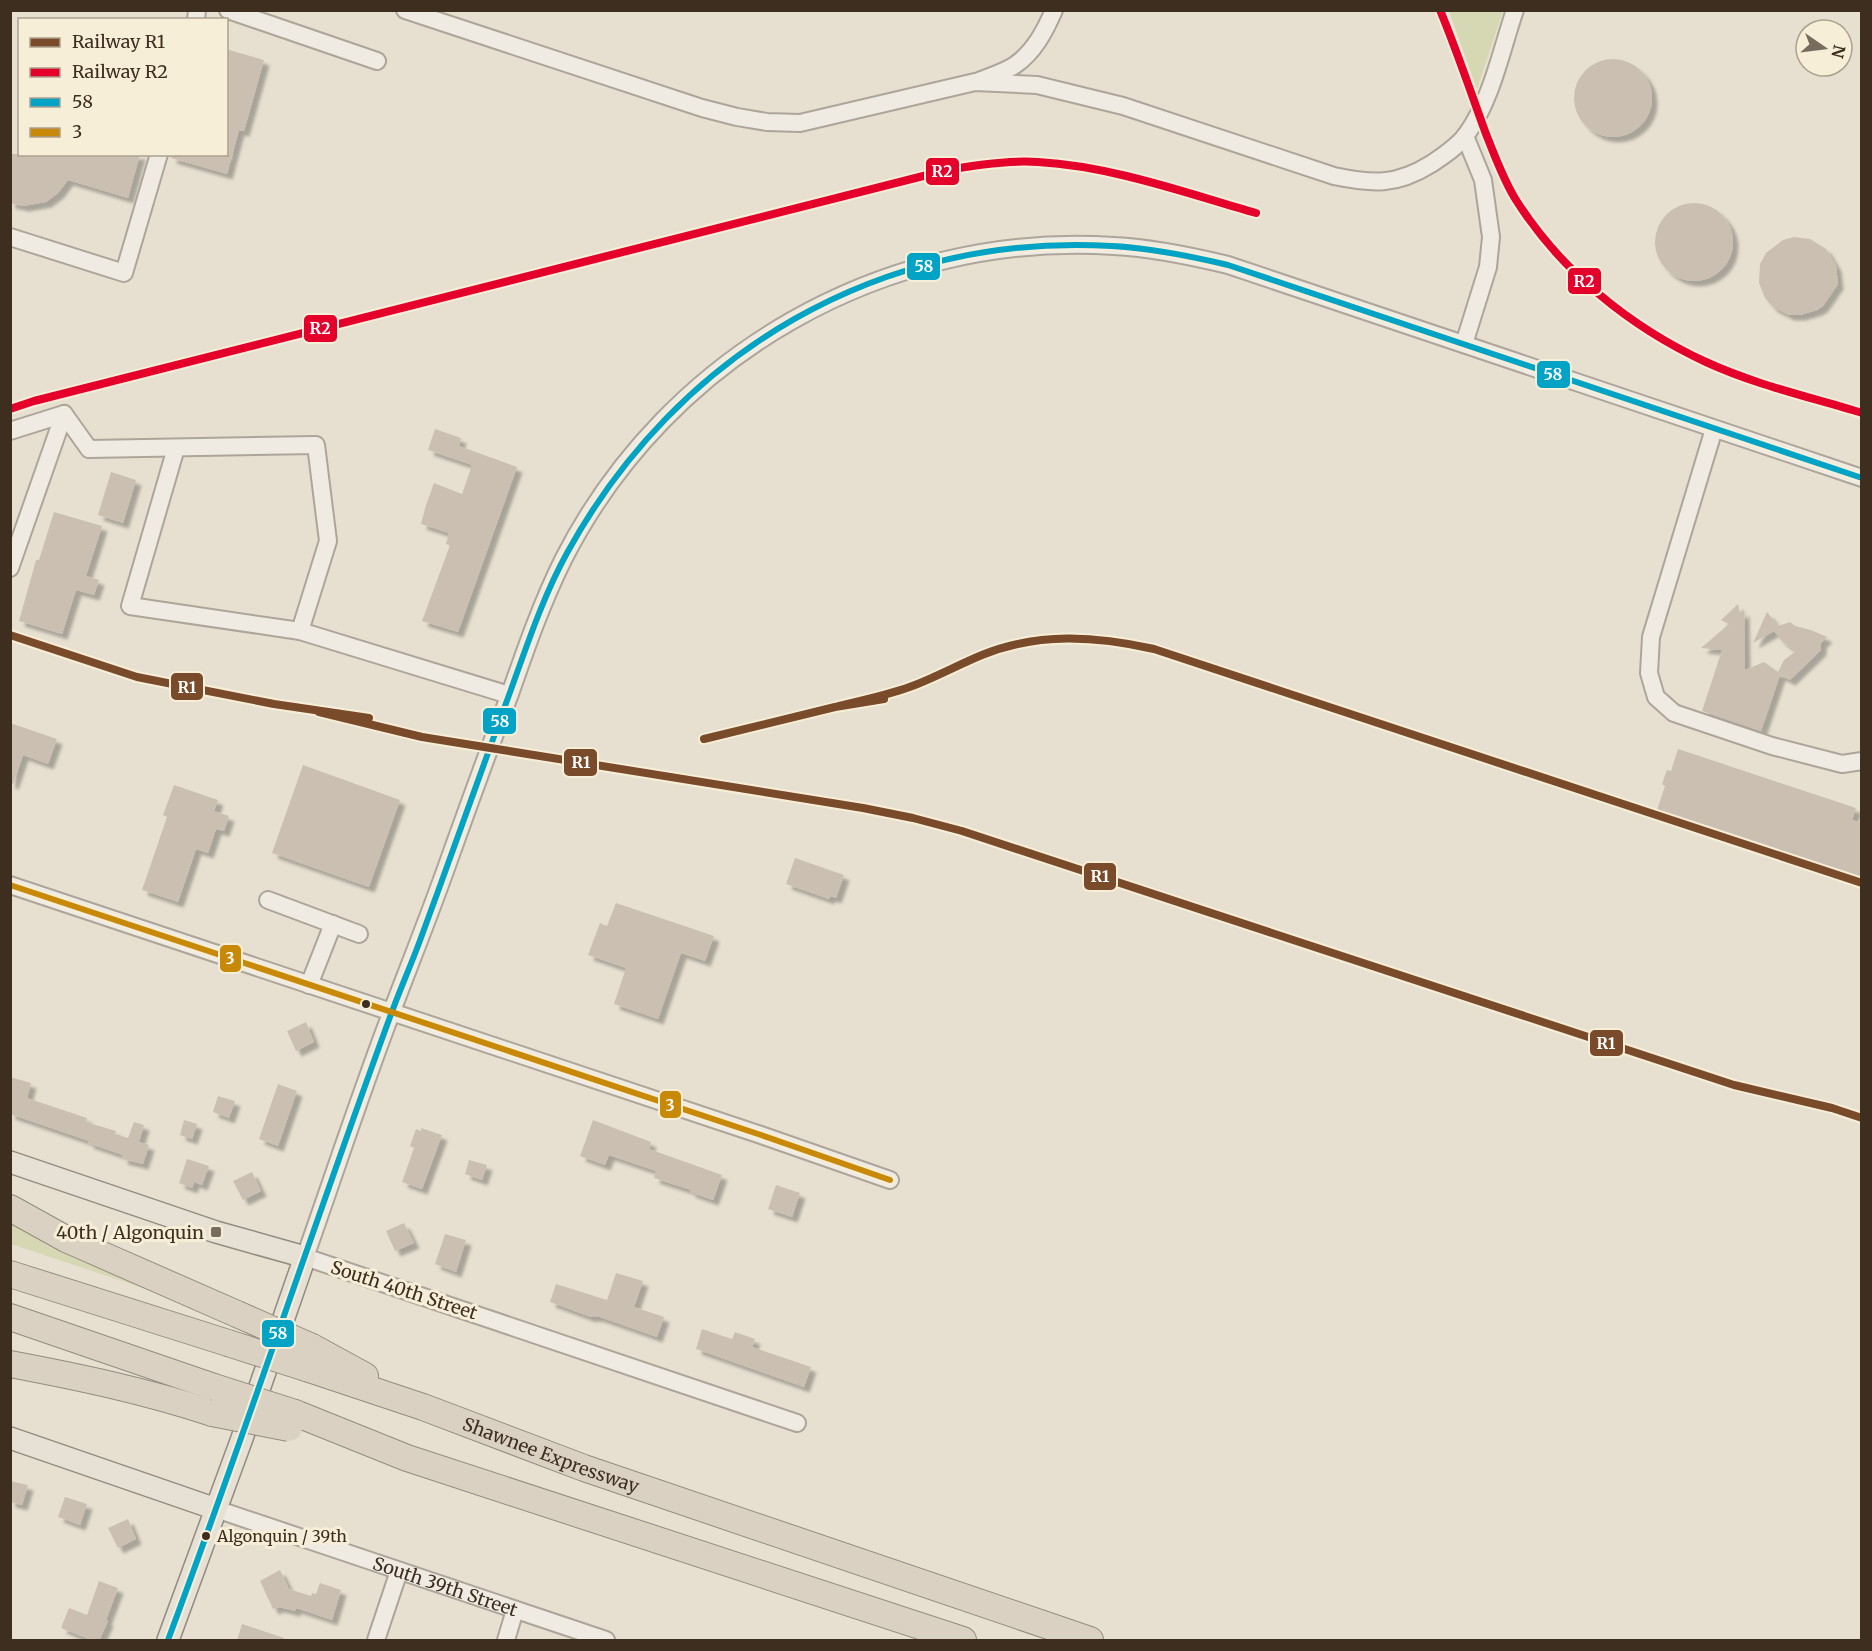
<svg xmlns="http://www.w3.org/2000/svg" width="1872" height="1651" viewBox="0 0 1872 1651" font-family="Merriweather,serif">
  <style>
    .green { fill: #d6d7b3 }
    .building { fill: #cbbfb2; filter: url(#shadow) }
    .lines { fill: none; stroke-linecap: round; stroke-linejoin: round }
    .minor-casing { stroke: #ada599; stroke-width: 20 }
    .major-casing { stroke: #928b80; stroke-width: 24 }
    .highway-casing { stroke: #928b80; stroke-width: 28 }
    .minor { stroke: #efebe3; stroke-width: 16 }
    .major { stroke: #e6e1d4; stroke-width: 21 }
    .highway { stroke: #dad1c2; stroke-width: 26 }
    .highway-bridge-casing { stroke: #928b80; stroke-width: 28; stroke-linecap: butt }
    .highway-bridge { stroke: #dad1c2; stroke-width: 26 }
    .bus-1-casing { stroke: #f7eed8; stroke-width: 10 }
    .bus-2-casing { stroke: #f7eed8; stroke-width: 10 }
    .bus-1 { stroke: #03a3c5; stroke-width: 6 }
    .bus-2 { stroke: #c88808; stroke-width: 6 }
    .rail-1-casing { stroke: #f7eed8; stroke-width: 12 }
    .rail-2-casing { stroke: #f7eed8; stroke-width: 12 }
    .rail-1 { stroke: #7a4b2a; stroke-width: 8 }
    .rail-2 { stroke: #e4002b; stroke-width: 8 }
    .bus-dot { fill: #3d2e20; stroke: #f7eed8; stroke-width: 2 }
    .poi-dot { fill: #786c5e; stroke: #f7eed8; stroke-width: 2 }
    .labels { text-anchor: middle; dominant-baseline: central; stroke-width: 6; stroke-linejoin: round; paint-order: stroke }
    .bus-label { font-size: 16px; fill: #3d2e20; stroke: #f7eed8; text-anchor: start }
    .poi-label { font-size: 18px; fill: #3d2e20; stroke: #f7eed8; text-anchor: end }
    .street-label { font-size: 18px; fill: #3d2e20; stroke: #f7eed8 }
    .line-badge { stroke: #f7eed8; stroke-width: 2 }
    .badge-label { font-size: 16px; text-anchor: middle; font-weight: bold; fill: #fff }
  </style>
  <defs>
    <filter id="shadow"><feDropShadow dx="5.5" dy="5.5" stdDeviation="1.5" flood-color="#0004"/></filter>
  </defs>
  <rect width="100%" height="100%" fill="#e7e0d1"/>
  <path class="green" d="M1449 11H1503L1477 89Z
    M10 1218 191 1304 11 1244Z"/>
  <path class="building" d="M226 49 264 60 244 131 239 130 227 174 171 158 172 154H226Z
    M1574 98a39 39 0 1 1 78 0a39 39 0 1 1-78 0Z
    M10 154H140L128 198 68 180 58 193 46 202 23 206 10 203Z
    M1655 242a39 39 0 1 1 78 0a39 39 0 1 1-78 0Z
    M1794 237 1810 239 1826 249 1836 266 1838 284 1823 306 1817 310 1800 315H1789L1773 307 1765 298 1759 283 1760 264 1766 253 1783 240Z
    M435 429 461 438 459 446 517 467 458 632 422 621 449 548V545L446 544 449 533 421 524 426 505 434 483 462 494 472 465 428 450Z
    M111 472 136 480 123 523 98 515Z
    M54 512 102 526 86 576 99 580 94 595 76 590 62 634 19 621 36 560H39Z
    M1738 604 1740 614 1744 610 1745 670 1764 662 1778 672 1784 660 1796 651 1782 641 1774 631 1753 643 1767 612 1778 626 1790 622 1795 626 1811 630 1827 637 1821 643V650L1790 680 1780 675 1761 731 1702 711 1722 650 1701 648 1729 624 1721 620Z
    M10 723 57 739 48 764 23 755 13 784 10 783Z
    M1678 749 1856 808 1852 820 1862 823V878L1657 810 1665 786 1662 784 1667 770 1671 771Z
    M303 765 400 800 369 887 272 853Z
    M174 785 218 800 214 811 229 816 224 831 216 829 208 853 196 849 178 902 142 890 167 817 163 815Z
    M795 858 844 875 836 898 830 896 829 899 786 884Z
    M616 903 714 936 705 961 681 953 658 1019 614 1004 626 968 588 955 600 923 607 926Z
    M306 1022 314 1042 296 1051 287 1031Z
    M10 1077 31 1083 27 1098 87 1118 86 1122 116 1131 115 1134 128 1138 134 1122 144 1125 139 1142 149 1145 143 1164 122 1159 123 1155 88 1143 89 1141 10 1114Z
    M278 1084 297 1091 278 1146 259 1139Z
    M218 1096 235 1101 229 1118 213 1112Z
    M184 1120 197 1124 192 1139 180 1135Z
    M593 1120 651 1142 649 1149 722 1175 713 1200 690 1192 691 1190 654 1178 656 1171 609 1155 605 1165 580 1156Z
    M421 1128 442 1135 422 1189 402 1182 414 1148 410 1146 416 1129 421 1131Z
    M187 1159 209 1166 202 1185 194 1182 192 1188 179 1183Z
    M469 1160 487 1165 482 1180 465 1174Z
    M252 1172 261 1191 243 1200 233 1181Z
    M776 1185 800 1193 792 1217 768 1209Z
    M404 1223 414 1243 395 1251 386 1231Z
    M445 1234 466 1240 456 1272 435 1264Z
    M616 1273 643 1281 634 1307 664 1317 657 1337 600 1317 592 1316 591 1317 550 1302 556 1284 607 1300Z
    M702 1329 732 1339 735 1332 755 1339 752 1347 811 1367 804 1387 696 1349Z
    M10 1481 28 1485 22 1505 10 1502Z
    M65 1497 87 1504 80 1525 58 1517Z
    M128 1519 136 1539 118 1548 108 1528Z
    M280 1570 289 1589 311 1596 312 1593 316 1594 320 1583 341 1590 332 1620 296 1608 295 1611 279 1607 273 1609 260 1581Z
    M99 1581 118 1588 106 1620 108 1621 99 1641H94L61 1628 69 1608 87 1615Z
    M242 1624 284 1638 283 1641H237Z"/>
  <g class="lines">
    <g class="minor-casing">
      <g id="minor">
        <path d="M228 10 377 61"/>
        <path d="M405 10 702 108 737 117 767 122 800 123 975 82 1037 85 1123 106 1334 176C1372 184 1396 186 1431 164 1443 156 1457 147 1466 135 1492 99 1501 51 1515 10"/>
        <path d="M196 20 197 10"/>
        <path d="M979 81C991 76 1005 72 1015 65 1034 52 1045 31 1054 10"/>
        <path d="M10 237 124 273 159 154"/>
        <path d="M1464 344 1488 267 1491 237 1483 180 1465 136"/>
        <path d="M1714 429 1651 637 1649 673 1656 697 1674 713 1772 746 1842 764 1862 761"/>
        <path d="M10 431 64 414 89 449 316 445 328 541 300 631 509 695"/>
        <path d="M176 448 130 606 300 631"/>
        <path d="M10 568 64 414"/>
        <path d="M10 885 761 1135 890 1180"/>
        <path d="M268 900 359 934"/>
        <path d="M309 985 333 924"/>
        <path d="M797 1423 305 1257C334 1175 361 1092 392 1011 411 961 431 911 449 860 469 804 489 749 510 694 526 648 542 602 564 558 668 355 886 231 1114 246 1152 248 1191 256 1228 265L1862 478"/>
        <path id="s1" d="M216 1509 606 1640"/>
        <path d="M376 1640 399 1571"/>
        <path d="M506 1640 515 1610"/>
      </g>
    </g>
    <g class="major-casing">
      <path id="major" d="M10 1162 216 1232 305 1257 241 1441 168 1640
        M10 1438 216 1509"/>
    </g>
    <g class="highway-casing">
      <g id="highway">
        <path d="M10 1208 66 1239 237 1314"/>
        <path d="M10 1274 228 1343"/>
        <path d="M10 1317 214 1387"/>
        <path d="M312 1347 365 1376"/>
        <path d="M10 1364C79 1377 146 1391 212 1413"/>
        <path id="s2" d="M306 1368 423 1407 584 1468 1090 1640"/>
        <path d="M295 1413 407 1458 963 1640"/>
      </g>
    </g>
    <use href="#minor" class="minor"/>
    <use href="#major" class="major"/>
    <use href="#highway" class="highway"/>
    <g class="highway-bridge-casing">
      <path id="highway-bridge" d="M237 1314 312 1347
        M228 1343 306 1368
        M214 1387 295 1413
        M212 1413 289 1428"/>
    </g>
    <use href="#highway-bridge" class="highway-bridge"/>
    <g class="bus-1-casing">
      <path id="bus-1" d="M168 1640C245 1434 314 1224 390 1017 400 989 412 963 422 935 450 859 477 783 505 706 524 655 540 602 567 553 677 352 882 232 1112 246 1151 248 1190 256 1228 265L1862 478"/>
    </g>
    <g class="bus-2-casing">
      <path id="bus-2" d="M10 885 761 1135 890 1180"/>
    </g>
    <use href="#bus-1" class="bus-1"/>
    <use href="#bus-2" class="bus-2"/>
    <g class="rail-1-casing">
      <path id="rail-1" d="M10 635 137 677 274 704 369 718
        M835 707C862 700 890 695 915 685 938 676 960 664 982 655 1039 632 1096 636 1154 649L1862 883
        M319 712 422 737 863 808 913 818 962 831 1734 1085 1832 1108 1862 1118
        M704 739 835 707 884 699"/>
    </g>
    <g class="rail-2-casing">
      <path id="rail-2" d="M1440 10C1457 51 1471 93 1486 134 1495 156 1503 179 1516 200 1561 271 1630 327 1706 362 1756 385 1810 397 1862 413
        M10 409 34 401 943 171C974 165 1006 160 1038 162 1111 166 1186 193 1256 213"/>
    </g>
    <use href="#rail-1" class="rail-1"/>
    <use href="#rail-2" class="rail-2"/>
  </g>
  <g class="bus-dot">
    <circle cx="366" cy="1004" r="5"/>
    <circle cx="206" cy="1536" r="5"/>
  </g>
  <rect class="poi-dot" x="210" y="1226" width="12" height="12" rx="3"/>
  <g class="labels">
    <g class="bus-label">
      <text x="217" y="1536">Algonquin / 39th</text>
    </g>
    <g class="poi-label">
      <text x="204" y="1232">40th / Algonquin</text>
    </g>
    <g class="street-label">
      <text transform="translate(404 1290) rotate(18)">South 40th Street</text>
      <text stroke="none"><textPath href="#s2" startOffset="260">Shawnee Expressway</textPath></text>
      <text stroke="none"><textPath href="#s1" startOffset="242">South 39th Street</textPath></text>
    </g>
  </g>
  <g class="line-badge">
    <rect x="925" y="157" width="35" height="29" rx="6" fill="#e4002b"/>
    <rect x="906" y="252" width="35" height="29" rx="6" fill="#03a3c5"/>
    <rect x="1567" y="267" width="35" height="28" rx="6" fill="#e4002b"/>
    <rect x="303" y="314" width="35" height="29" rx="6" fill="#e4002b"/>
    <rect x="1536" y="360" width="35" height="29" rx="6" fill="#03a3c5"/>
    <rect x="170" y="672" width="34" height="29" rx="6" fill="#7a4b2a"/>
    <rect x="482" y="707" width="35" height="28" rx="6" fill="#03a3c5"/>
    <rect x="563" y="748" width="35" height="29" rx="6" fill="#7a4b2a"/>
    <rect x="1083" y="862" width="34" height="29" rx="6" fill="#7a4b2a"/>
    <rect x="219" y="944" width="23" height="29" rx="6" fill="#c88808"/>
    <rect x="1589" y="1029" width="35" height="28" rx="6" fill="#7a4b2a"/>
    <rect x="659" y="1090" width="23" height="29" rx="6" fill="#c88808"/>
    <rect x="261" y="1319" width="34" height="29" rx="6" fill="#03a3c5"/>
  </g>
  <g class="badge-label">
    <text x="942" y="177">R2</text>
    <text x="924" y="272">58</text>
    <text x="1584" y="287">R2</text>
    <text x="320" y="334">R2</text>
    <text x="1553" y="380">58</text>
    <text x="187" y="693">R1</text>
    <text x="500" y="727">58</text>
    <text x="581" y="768">R1</text>
    <text x="1100" y="882">R1</text>
    <text x="230" y="964">3</text>
    <text x="1606" y="1049">R1</text>
    <text x="670" y="1111">3</text>
    <text x="278" y="1339">58</text>
  </g>
  <rect width="1872" height="1651" fill="none" stroke="#3d2e20" stroke-width="24"/>
  <rect x="18" y="18" width="210" height="138" fill="#f7eed8" stroke="#ada18e" stroke-width="1.5"/>
  <rect x="30" y="38" width="30" height="9" fill="#7a4b2a" stroke="#ada18e" stroke-width="1.5"/>
  <text x="72" y="48" font-size="18" fill="#3d2e20">Railway R1</text>
  <rect x="30" y="68" width="30" height="9" fill="#e4002b" stroke="#ada18e" stroke-width="1.5"/>
  <text x="72" y="78" font-size="18" fill="#3d2e20">Railway R2</text>
  <rect x="30" y="98" width="30" height="9" fill="#03a3c5" stroke="#ada18e" stroke-width="1.5"/>
  <text x="72" y="108" font-size="18" fill="#3d2e20">58</text>
  <rect x="30" y="128" width="30" height="9" fill="#c88808" stroke="#ada18e" stroke-width="1.5"/>
  <text x="72" y="138" font-size="18" fill="#3d2e20">3</text>
  <g transform="translate(1824 48) rotate(104)"><circle r="28" fill="#f7eed8" stroke="#ada18e" stroke-width="1.5"/>
  <path d="M0-4.5L10 22L0 15L-10 22Z" fill="#786c5e"/>
  <text y="-9" font-size="16" font-weight="bold" text-anchor="middle" fill="#3d2e20">N</text>
  </g>
</svg>
